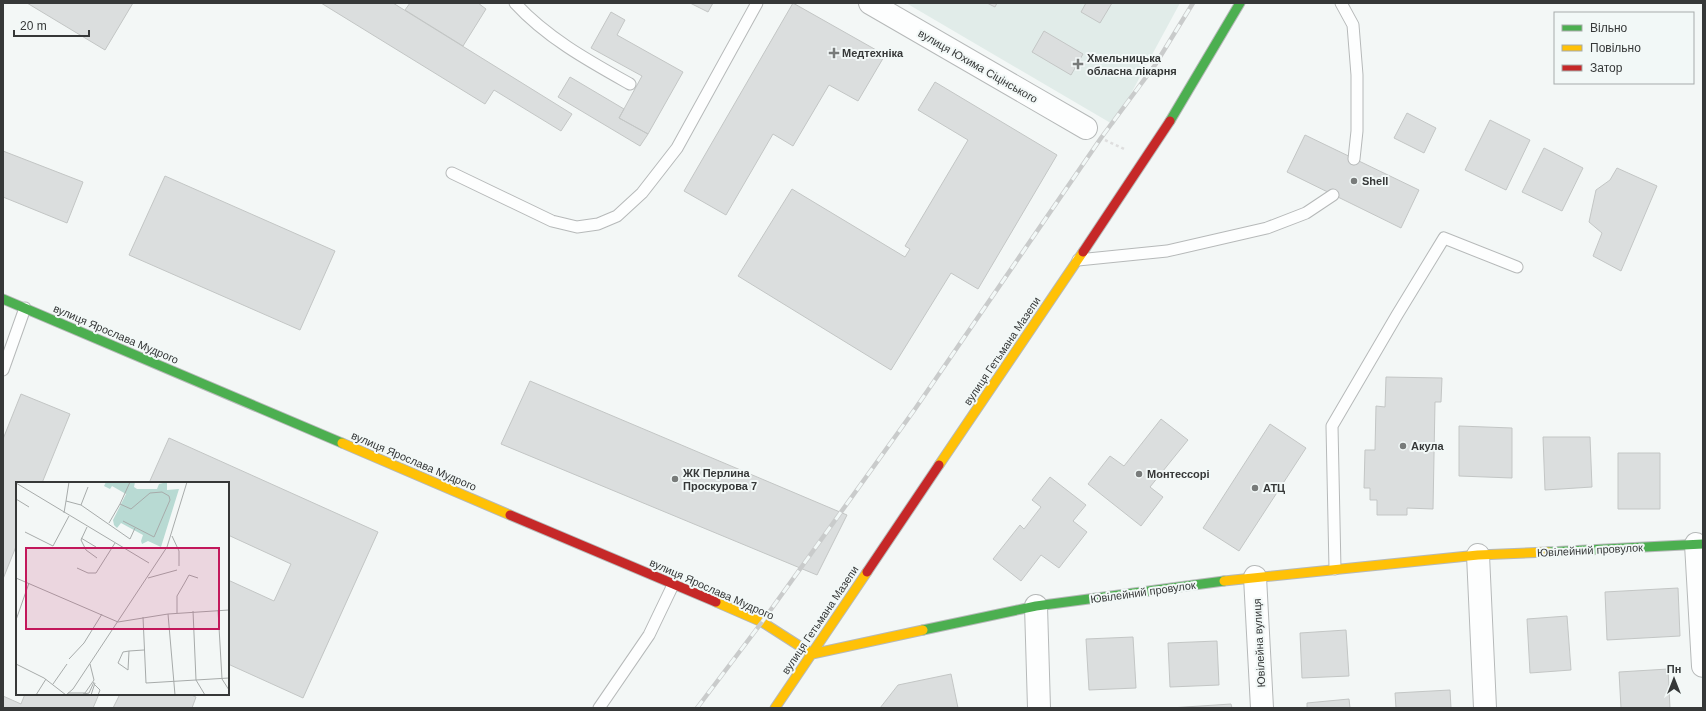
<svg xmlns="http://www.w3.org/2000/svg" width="1706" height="711" viewBox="0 0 1706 711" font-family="Arial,sans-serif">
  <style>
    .built { fill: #e1ece9 }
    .building { fill: #dbdede; stroke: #c3c6c5 }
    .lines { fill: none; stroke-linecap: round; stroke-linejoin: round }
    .lane-casing { stroke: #b6b9b9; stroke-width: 13 }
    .street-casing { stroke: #b6b9b9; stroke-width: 24 }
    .fast-casing { stroke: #b6b9b9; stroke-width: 11 }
    .slow-casing { stroke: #b6b9b9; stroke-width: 11 }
    .jam-casing { stroke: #b6b9b9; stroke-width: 11 }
    .path { stroke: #dedede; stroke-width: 2.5; stroke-dasharray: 3 3; stroke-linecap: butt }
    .lane { stroke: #fdfefe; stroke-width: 11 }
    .street { stroke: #fdfefe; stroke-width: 22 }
    .fast { stroke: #4caf50; stroke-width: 9 }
    .slow { stroke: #ffc107; stroke-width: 9 }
    .jam { stroke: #c62828; stroke-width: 9 }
    .rail-casing { stroke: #c9cbcb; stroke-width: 4.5 }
    .rail { stroke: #f2f8f7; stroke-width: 3; stroke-dasharray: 9; stroke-linecap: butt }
    .poi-dot { fill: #787b7a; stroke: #f2f8f7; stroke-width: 1.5 }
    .labels { text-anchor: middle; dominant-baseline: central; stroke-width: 4; stroke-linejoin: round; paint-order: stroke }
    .poi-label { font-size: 11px; font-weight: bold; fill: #363838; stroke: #f2f8f7; text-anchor: start }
    .street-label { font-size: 11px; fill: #363838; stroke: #f2f8f7 }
    .inset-road { fill: none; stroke: #a7abaa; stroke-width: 1 }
    .view { fill: #c2185b; fill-opacity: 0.15; stroke: #c2185b; stroke-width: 2 }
    .inset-edge { fill: none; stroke: #363838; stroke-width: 2 }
  </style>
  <rect width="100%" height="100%" fill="#f3f7f6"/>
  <path class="built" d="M906 3H1180L1114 125Z"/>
  <path class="building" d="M27 3H133L105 50Z
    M321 3H393L572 114 561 131 494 90 485 104Z
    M410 3H478L486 9 463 46 405 10Z
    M690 3H713L708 12Z
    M793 3 885 55 858 101 829 85 793 146 773 134 726 215 684 191Z
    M987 3H997L995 7Z
    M1086 3H1112L1100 23 1081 12Z
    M611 12 625 20 617 35 683 72 648 134 619 118 642 76 591 48Z
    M1044 31 1083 54 1071 75 1032 52Z
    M570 77 624 109 619 118 648 134 640 146 558 97Z
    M935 82 1057 155 978 289 951 273 891 370 738 276 792 189 905 257 910 249 905 246 968 140 918 110Z
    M1407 113 1436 128 1424 153 1394 138Z
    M1490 120 1530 140 1506 190 1465 170Z
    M1305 135 1419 190 1401 228 1287 172Z
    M1544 148 1583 168 1562 211 1522 192Z
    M3 151 83 182 67 223 3 197Z
    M1617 168 1657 186 1621 271 1593 256 1602 233 1589 222 1596 190 1610 180Z
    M165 176 335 251 300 330 129 255Z
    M1386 377 1442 378 1441 402H1435L1433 509 1407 508V515H1377V500H1370V488H1364L1365 450H1375L1376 406 1385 407Z
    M530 381 847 515 817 575 501 444Z
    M21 394 70 414 42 483H17V544L3 579V439Z
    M1161 419 1188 440 1150 487 1163 497 1141 526 1088 484 1110 456 1124 466Z
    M1270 424 1306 448 1239 551 1203 528Z
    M1459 426 1512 428V478L1459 476Z
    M1543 437H1590L1592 487 1545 490Z
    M169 438 378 532 303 698 228 664V580L274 601 291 564 228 535V483H149Z
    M1618 453H1660V509H1618Z
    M1050 477 1086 505 1073 521 1087 532 1059 568 1041 555 1021 581 993 559 1020 525 1024 529 1041 507 1032 500Z
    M1678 588 1680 636 1607 640 1605 592Z
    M1567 616 1571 670 1530 673 1527 619Z
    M1346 630 1349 676 1302 678 1300 633Z
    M1133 637 1136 688 1089 690 1086 639Z
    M1217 641 1219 685 1170 687 1168 643Z
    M1668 669 1670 708H1621L1619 672Z
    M951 674 958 708H880L898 685Z
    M1450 690 1451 708H1396L1395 693Z
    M25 694H99L93 708H3V696L21 704Z
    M120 694H189L196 697 192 708H113Z
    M1349 699 1350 708H1307V703Z
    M1231 704 1232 708H1170Z"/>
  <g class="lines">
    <g class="lane-casing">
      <path id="lane" d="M515 3C547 38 589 61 630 84
        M1341 3 1353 25 1357 75V131L1354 159
        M452 173 552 221 577 227 598 224 617 216 642 193 677 148 757 3
        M1078 260 1167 251 1267 228 1306 213 1333 195
        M3 370 25 308
        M1335 569 1332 426 1397 315 1444 238 1517 267
        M599 708 649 635 673 585"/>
    </g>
    <g class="street-casing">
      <path id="street" d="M870 3 1086 128
        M1696 544 1703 666
        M1478 555 1485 708
        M1255 577 1262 708
        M1036 606 1039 708"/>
    </g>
    <g class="fast-casing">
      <path id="fast" d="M1170 121 1240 3
        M3 299 342 443
        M1548 552 1703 544
        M923 630 1036 606 1224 581"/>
    </g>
    <g class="slow-casing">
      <path id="slow" d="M342 443 510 515
        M939 465 1083 252
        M1224 581 1478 555 1548 552
        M716 602 762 622 812 654 923 630
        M775 708 867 572"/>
    </g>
    <g class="jam-casing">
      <path id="jam" d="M1083 252 1170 121
        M510 515 716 602
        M867 572 939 465"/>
    </g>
    <path class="path" d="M1105 140 1124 149"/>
    <use href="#lane" class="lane"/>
    <use href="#street" class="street"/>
    <use href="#fast" class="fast"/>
    <use href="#slow" class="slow"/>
    <use href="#jam" class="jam"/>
    <g class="rail-casing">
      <path id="rail" d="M697 708 762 622 915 409 1101 138 1155 65 1193 3"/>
    </g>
    <use href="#rail" class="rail"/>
  </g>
  <g class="poi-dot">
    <path d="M832 47h4v4h4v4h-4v4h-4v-4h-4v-4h4z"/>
    <path d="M1076 58h4v4h4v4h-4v4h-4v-4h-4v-4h4z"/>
    <circle cx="1354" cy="181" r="4"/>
    <circle cx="1403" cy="446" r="4"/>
    <circle cx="1139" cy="474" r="4"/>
    <circle cx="675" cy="479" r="4"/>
    <circle cx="1255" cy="488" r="4"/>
  </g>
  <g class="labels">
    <g class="poi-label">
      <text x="842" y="53">Медтехніка</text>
      <text x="1087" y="58">Хмельницька<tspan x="1087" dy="13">обласна лікарня</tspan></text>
      <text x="1362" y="181">Shell</text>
      <text x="1411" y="446">Акула</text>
      <text x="683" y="473">ЖК Перлина<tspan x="683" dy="13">Проскурова 7</tspan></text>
      <text x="1147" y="474">Монтессорі</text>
      <text x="1263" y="488">АТЦ</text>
    </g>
    <g class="street-label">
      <text transform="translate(978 66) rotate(30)">вулиця Юхима Сіцінського</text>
      <text transform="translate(116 334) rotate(23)">вулиця Ярослава Мудрого</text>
      <text transform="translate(1002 351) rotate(-56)">вулиця Гетьмана Мазепи</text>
      <text transform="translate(414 461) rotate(23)">вулиця Ярослава Мудрого</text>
      <text transform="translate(1590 550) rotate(-3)">Ювілейний провулок</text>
      <text transform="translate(712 589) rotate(24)">вулиця Ярослава Мудрого</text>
      <text transform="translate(1143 592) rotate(-8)">Ювілейний провулок</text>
      <text transform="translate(820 620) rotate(-56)">вулиця Гетьмана Мазепи</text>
      <text transform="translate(1259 643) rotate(-93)">Ювілейна вулиця</text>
    </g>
  </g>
  <g transform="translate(16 482)">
    <rect width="213" height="213" fill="#f3f7f6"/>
    <path d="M90 0H119L118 5 121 7H141L143 2 151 0V8L163 7 145 65 132 59 126 62 125 59 127 53 105 41 101 46 98 43 97 38 110 12 96 4 94 7 88 4Z" fill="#b8dad3"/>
    <path class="inset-road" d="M0 1 133 81M0 17 13 25M50 19 53 0M104 22 114 0M65 23 72 5M48 31 50 19 65 23 114 57 119 46M93 41 104 22 115 27 134 11 146 10 153 14 154 18 138 55 107 39M71 45 65 58 70 68 81 76M9 50 37 64 53 34M156 54 163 69V84M65 56 80 65M61 86 72 91H80L99 61M0 96 102 140 152 132 213 128M132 96 161 88M202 128 206 197 213 208M177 129 180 198 189 213M161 131V114L168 102 173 93 182 96M152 132 159 213M127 135 130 201 213 196M0 138 13 101M113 169 112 188 102 181 107 170 113 169 128 168M53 177 68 161 86 132M0 182 28 196 50 213M37 202 51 182M79 203 84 208 82 213M52 211H69L78 198 74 182M67 212 73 211 78 200M20 213 30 197M50 213 57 207 151 65 171 0M75 213 79 201"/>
    <path class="view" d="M10 66H203V147H10Z"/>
    <rect width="213" height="213" class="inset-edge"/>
  </g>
  <rect width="1706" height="711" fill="none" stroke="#363838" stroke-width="8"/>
  <rect x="1554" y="12" width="140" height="72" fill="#f2f8f7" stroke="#a7abab"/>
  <rect x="1562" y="25" width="20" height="6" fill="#4caf50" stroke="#a7abab"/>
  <text x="1590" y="32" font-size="12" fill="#363838">Вільно</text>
  <rect x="1562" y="45" width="20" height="6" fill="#ffc107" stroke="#a7abab"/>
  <text x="1590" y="52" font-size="12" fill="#363838">Повільно</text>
  <rect x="1562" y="65" width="20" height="6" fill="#c62828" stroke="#a7abab"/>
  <text x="1590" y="72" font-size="12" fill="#363838">Затор</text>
  <g transform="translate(1674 679)" stroke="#f2f8f7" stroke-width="3" paint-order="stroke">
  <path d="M0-3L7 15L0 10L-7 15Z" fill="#363838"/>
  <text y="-6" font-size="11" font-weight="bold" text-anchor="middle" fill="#363838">Пн</text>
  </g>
  <path d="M14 30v6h75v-6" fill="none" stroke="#363838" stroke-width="2"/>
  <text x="20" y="30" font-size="12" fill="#363838" stroke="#f2f8f7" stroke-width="3" paint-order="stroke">20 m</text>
</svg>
